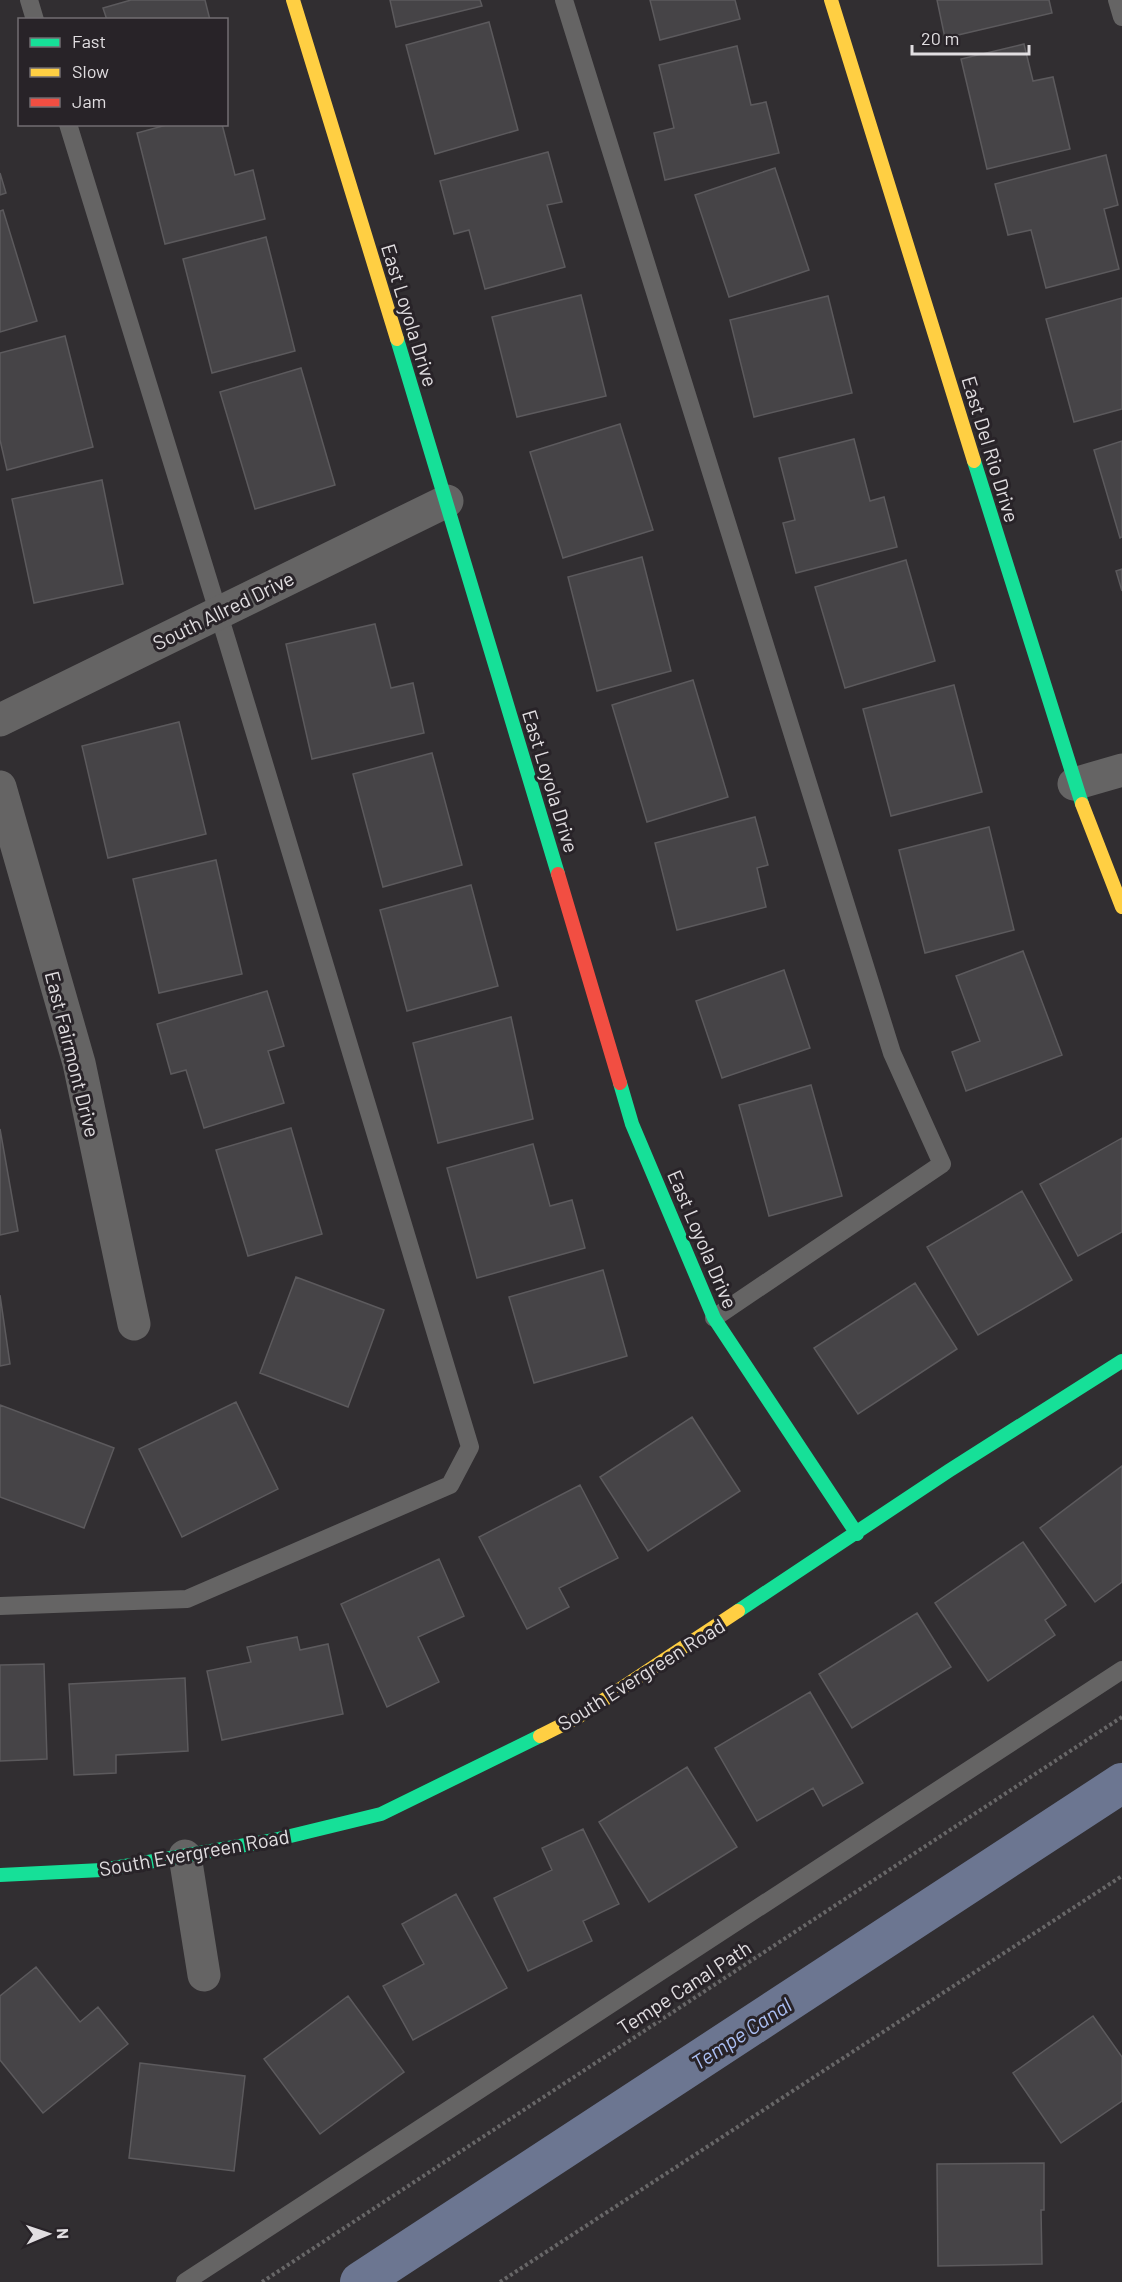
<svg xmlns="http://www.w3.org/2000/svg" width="1122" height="2282" viewBox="0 0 1122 2282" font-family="Barlow,sans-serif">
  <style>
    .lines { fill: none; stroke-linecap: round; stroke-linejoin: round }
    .canal { stroke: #6c7691; stroke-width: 40 }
    .building { fill: #464447; stroke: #5c5a5d; stroke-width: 1.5 }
    .path { stroke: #686768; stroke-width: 4; stroke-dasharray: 3 3; stroke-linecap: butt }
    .lane { stroke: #656464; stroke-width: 18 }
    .street { stroke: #656464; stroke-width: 33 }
    .fast { stroke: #16e098; stroke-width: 14 }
    .slow { stroke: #ffcf43; stroke-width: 14 }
    .jam { stroke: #f24e42; stroke-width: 14 }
    .labels { text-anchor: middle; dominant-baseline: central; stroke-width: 6; stroke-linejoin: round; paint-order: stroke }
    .street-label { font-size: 20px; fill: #e1dee1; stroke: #282328 }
    .water-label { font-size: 21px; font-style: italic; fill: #abbef2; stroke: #282328 }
  </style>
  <rect width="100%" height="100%" fill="#312e31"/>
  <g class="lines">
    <path class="canal" d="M360 2282 1122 1783"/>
  </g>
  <path class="building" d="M131 0H205L210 20H107L103 8Z
    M390 0H480L482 6 396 27Z
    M650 0H735L740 19 660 40Z
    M937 0H1049L1052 13 945 38Z
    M489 22 518 130 435 154 406 45Z
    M1024 44 1033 81 1053 77 1070 149 987 169 961 59Z
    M737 46 751 105 766 102 779 153 665 180 654 133 674 128 659 65Z
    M170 124H222L235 175 253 170 265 219 165 244 137 133Z
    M548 152 562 202 547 205 565 267 485 289 469 230 454 234 440 181Z
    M1106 155 1118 205 1104 209 1119 269 1046 288 1031 230 1008 235 995 184Z
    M775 168 809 270 729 297 695 195Z
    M0 173 6 193 0 195Z
    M3 210 37 321 0 332V211Z
    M266 237 295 351 212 373 183 259Z
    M581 295 606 396 517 417 492 317Z
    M828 296 852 393 754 417 730 320Z
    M1122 298V409L1074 422 1046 319Z
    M65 336 93 447 7 470 0 440V353Z
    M301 368 335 485 255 509 220 392Z
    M620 424 653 530 563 558 530 452Z
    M854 439 870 501 884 497 897 547 796 573 783 523 795 520 779 458Z
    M1122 441V537L1120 538 1094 450Z
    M102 480 123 584 34 603 12 499Z
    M642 557 671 671 597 691 568 577Z
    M906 560 935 661 845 688 815 587Z
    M1122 569V591L1116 571Z
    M375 624 391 688 413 683 424 733 312 759 286 644Z
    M693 680 728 797 647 822 612 705Z
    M954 685 982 792 891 816 863 709Z
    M179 722 206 834 108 858 82 746Z
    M432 753 462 865 383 887 353 774Z
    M755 817 768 865 757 868 766 907 677 930 655 843Z
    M989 827 1014 930 925 953 899 850Z
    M216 860 242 974 159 993 133 879Z
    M471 885 498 986 407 1011 380 910Z
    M1023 951 1062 1055 966 1091 952 1052 980 1041 956 976Z
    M784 970 810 1048 722 1078 696 1001Z
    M267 991 284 1046 268 1051 284 1103 204 1128 186 1070 171 1074 157 1024Z
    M511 1017 533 1119 438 1143 413 1043Z
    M811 1085 842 1196 769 1216 739 1105Z
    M291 1128 322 1234 248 1256 216 1150Z
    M0 1129 18 1231 0 1235Z
    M1122 1138V1232L1078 1256 1040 1184Z
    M533 1144 550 1206 572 1200 585 1248 477 1278 447 1168Z
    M1022 1191 1072 1280 978 1335 927 1247Z
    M603 1270 627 1356 534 1383 509 1297Z
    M296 1277 384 1310 348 1407 260 1373Z
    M915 1283 957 1349 858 1414 814 1348Z
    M0 1295 10 1364 0 1366Z
    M236 1402 278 1489 182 1537 139 1449Z
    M0 1405 114 1448 84 1528 0 1497Z
    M692 1417 740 1491 648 1551 600 1477Z
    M1122 1466V1582L1095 1602 1040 1528Z
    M580 1485 618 1558 559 1588 569 1607 527 1629 479 1537Z
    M1023 1542 1066 1605 1045 1620 1055 1635 988 1681 935 1603Z
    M439 1559 464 1616 418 1637 439 1682 387 1707 341 1604Z
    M917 1613 951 1667 852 1728 819 1674Z
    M297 1637 300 1650 328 1644 343 1714 222 1740 207 1671 251 1662 247 1647Z
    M44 1664 47 1759 0 1761V1665Z
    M185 1678 188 1751 116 1755V1773L74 1775 69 1684Z
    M810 1692 863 1783 823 1806 813 1788 757 1821 715 1748Z
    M687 1767 737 1847 649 1902 599 1822Z
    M583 1829 619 1904 583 1921 592 1941 528 1971 494 1898 552 1870 542 1848Z
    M456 1894 507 1988 413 2040 383 1986 424 1964 402 1924Z
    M36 1967 80 2022 98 2007 128 2044 43 2113 0 2060V1996Z
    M348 1996 404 2072 320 2134 264 2059Z
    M1093 2016 1122 2057V2101L1061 2143 1013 2073Z
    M140 2063 245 2076 234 2171 129 2158Z
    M1044 2163V2210H1041L1042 2264 938 2266 937 2164Z"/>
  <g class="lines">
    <path class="path" d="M262 2282 1122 1717
      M500 2282 1122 1876"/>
    <path class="lane" d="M29 0 35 20
      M564 0 892 1053 942 1164 714 1318
      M1117 0 1122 17
      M0 1606 187 1599 450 1485 470 1447 228 644 68 124
      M185 2282 1122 1670"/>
    <path class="street" d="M0 720 447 501
      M1074 784 1122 770
      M0 787 79 1063 134 1324
      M185 1856 204 1975"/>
    <path class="fast" d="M397 339 558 874
      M974 461 1082 804
      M620 1083 632 1124 714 1318 857 1534
      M738 1611 950 1470 1122 1361
      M0 1875 102 1870 274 1840 381 1814 540 1736"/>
    <path class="slow" d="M293 0 397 339
      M831 0 974 461
      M1082 804 1122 907
      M540 1736 578 1717 738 1611"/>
    <path class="jam" d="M558 874 620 1083"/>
  </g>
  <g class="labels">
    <g class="street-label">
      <text transform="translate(410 315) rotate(73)">East Loyola Drive</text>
      <text transform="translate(991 449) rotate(73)">East Del Rio Drive</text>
      <text transform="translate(223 610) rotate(-26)">South Allred Drive</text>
      <text transform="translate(551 781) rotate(73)">East Loyola Drive</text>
      <text transform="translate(73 1054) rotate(76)">East Fairmont Drive</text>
      <text transform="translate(703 1239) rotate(67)">East Loyola Drive</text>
      <text transform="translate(641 1674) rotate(-32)">South Evergreen Road</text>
      <text transform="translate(194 1852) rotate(-10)">South Evergreen Road</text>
      <text transform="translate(684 1987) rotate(-33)">Tempe Canal Path</text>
    </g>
    <g class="water-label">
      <text transform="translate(741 2033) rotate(-33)">Tempe Canal</text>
    </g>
  </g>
  <rect x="18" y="18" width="210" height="108" fill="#282328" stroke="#726e72" stroke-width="1.5"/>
  <rect x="30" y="38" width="30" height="9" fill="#16e098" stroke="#726e72" stroke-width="1.5"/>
  <text x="72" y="48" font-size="18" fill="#e1dee1">Fast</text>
  <rect x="30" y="68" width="30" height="9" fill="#ffcf43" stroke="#726e72" stroke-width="1.5"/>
  <text x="72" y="78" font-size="18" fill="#e1dee1">Slow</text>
  <rect x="30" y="98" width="30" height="9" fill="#f24e42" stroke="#726e72" stroke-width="1.5"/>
  <text x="72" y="108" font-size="18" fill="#e1dee1">Jam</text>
  <g transform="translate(48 2234) rotate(88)" stroke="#282328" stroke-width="4.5" paint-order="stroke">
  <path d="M0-4.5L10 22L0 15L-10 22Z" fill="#e1dee1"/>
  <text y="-9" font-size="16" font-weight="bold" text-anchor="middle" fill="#e1dee1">N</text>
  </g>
  <path d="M912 45v9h117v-9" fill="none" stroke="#e1dee1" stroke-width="3"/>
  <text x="921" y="45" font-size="18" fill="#e1dee1" stroke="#282328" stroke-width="4.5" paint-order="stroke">20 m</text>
</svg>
